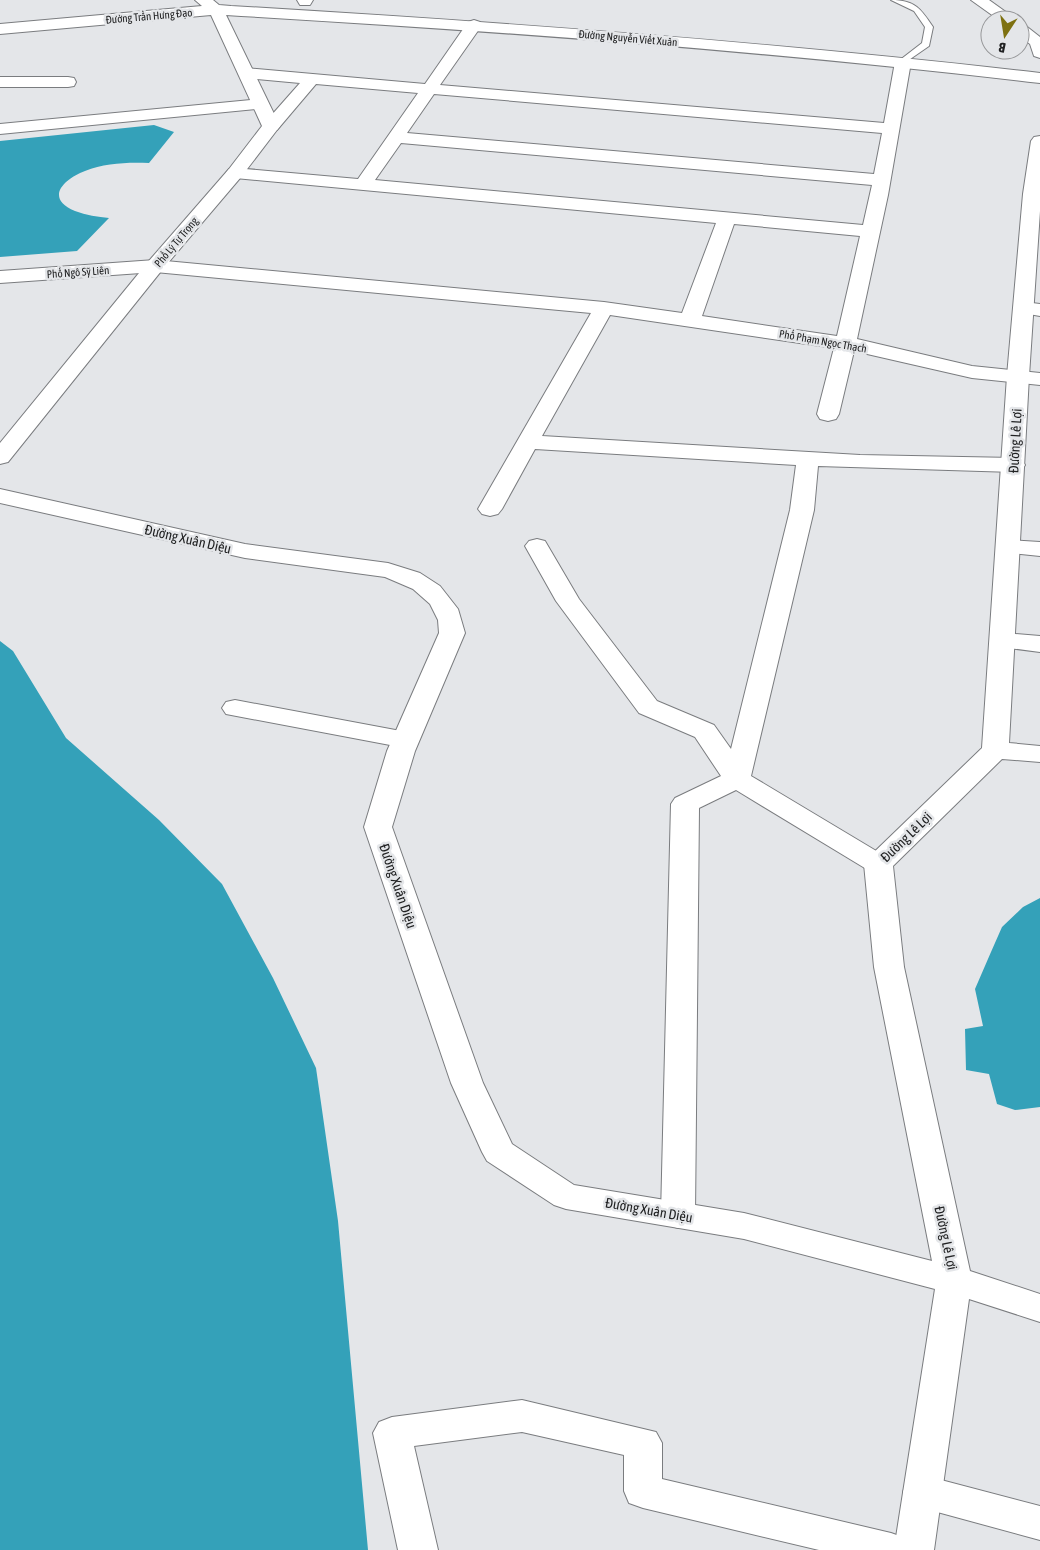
<svg xmlns="http://www.w3.org/2000/svg" width="1040" height="1550" viewBox="0 0 1040 1550" font-family="'Asap Condensed',sans-serif">
  <style>
    .water { fill: #34a1b9 }
    .lines { fill: none; stroke-linecap: round; stroke-linejoin: round }
    .lane-casing { stroke: #7a7c7f; stroke-width: 2 }
    .street-casing { stroke: #7a7c7f; stroke-width: 2 }
    .secondary-casing { stroke: #7a7c7f; stroke-width: 2 }
    .lane { fill: #fff; fill-rule: evenodd }
    .street { fill: #fff; fill-rule: evenodd }
    .secondary { fill: #fff; fill-rule: evenodd }
    .labels { text-anchor: middle; dominant-baseline: central; stroke-width: 5; stroke-linejoin: round; paint-order: stroke }
    .far-street-label { font-size: 11px; fill: #202122; stroke: #e4e6e9 }
    .street-label { font-size: 14px; fill: #202122; stroke: #e4e6e9 }
  </style>
  <rect width="100%" height="100%" fill="#e4e6e9"/>
  <path class="water" d="M154 125 174 132 149 163C128 162 105 163 85 171 64 179 44 198 75 211 86 215 98 217 109 218L77 251 0 257V141Z
    M0 641 13 651 66 738 159 820 222 884 273 978 316 1068 338 1221 368 1550H0Z
    M1040 898V1107L1015 1110 997 1104 989 1074 966 1070 965 1029 983 1026 975 989 991 952 1002 927 1023 907Z"/>
  <g class="lines">
    <g class="lane-casing">
      <path id="lane" d="M891 0C915 0 921 9 933 27L929 46 903 64 899 62 900 60 922 43 925 27 914 11Z"/>
    </g>
    <g class="street-casing">
      <path id="street" d="M297 0H313L310 5H300Z
        M474 20 480 22 482 25 440 85 884 123 895 62 897 59H909L911 62 888 195 857 339 972 366 1040 373V385L972 378 854 351 839 414 836 419 828 421 820 419 817 414 834 348 610 315 542 436 860 455 1014 458 1022 460 1025 465 1022 470 1014 472 818 466 814 510 751 776 888 858 892 864 888 870 878 873 868 870 736 790 699 808 695 1215 690 1224 678 1228 666 1224 661 1215 671 804 675 798 721 776 695 737 639 713 556 601 525 546 529 541 537 539 545 541 579 599 657 701 714 725 731 749 790 510 796 465 535 449 502 509 498 514 490 516 482 514 478 509 591 313 155 272 0 283V271L155 260 604 302 682 313 716 223 235 178 229 177 226 173 229 169 235 168 358 179 418 93 316 84 277 130 271 131 265 130 262 126 300 83 246 78 240 76 238 73 240 70 246 68 425 84 468 22ZM434 94 882 133 874 174 407 133ZM401 143 872 185 863 225 375 180ZM734 224 860 236 837 336 702 316Z
        M0 77H68L74 78 76 82 74 86 68 87H0Z
        M260 99 266 100 268 104 266 108 0 134V124Z
        M1024 302 1040 304V316L1017 312 1014 308 1017 304Z
        M1008 540 1040 542V556L1000 552 996 547 1000 542Z
        M1003 633 1040 636V652L994 646 990 641 994 636Z
        M235 700 406 732 416 734 419 740 416 746 406 748 226 714 222 708 226 702Z
        M522 1400 656 1432 662 1443V1479L891 1533 905 1538 911 1550H819L643 1508 629 1503 624 1491V1455L522 1432 414 1446 438 1550H398L373 1433 379 1422 392 1417Z
        M922 1475 1040 1506V1540L908 1504 903 1492 908 1480Z"/>
    </g>
    <g class="secondary-casing">
      <path id="secondary" d="M195 0H213L219 5 231 6C501 22 771 42 1040 73V83C770 51 498 31 226 15L280 126 241 177 162 270 8 462 0 464V443L148 262 229 169 262 126 211 15 0 34V24L202 6Z
        M971 0H989L1017 20H999Z
        M1020 24 1026 26 1040 37V58L1034 56 1030 44 1020 37Z
        M1040 136V211L1029 376 1009 743 1040 746V762L1002 759 893 866 904 967 970 1271 1040 1294V1322L969 1299 934 1550H894L935 1289 744 1239 566 1209 554 1205 487 1161 482 1152 451 1083 364 827 387 751 439 633 438 620 430 604 413 589 385 577 245 558 0 503V489L245 544 388 563 420 573 440 586 458 609 465 633 415 751 392 827 483 1083 512 1144 574 1185 744 1213 932 1261 874 967 864 864 868 858 982 748 1007 376 1023 194 1031 141 1034 137Z"/>
    </g>
    <use href="#lane" class="lane"/>
    <use href="#street" class="street"/>
    <use href="#secondary" class="secondary"/>
  </g>
  <g class="labels">
    <g class="far-street-label">
      <text transform="translate(149 16) rotate(-5)">Đường Trần Hưng Đạo</text>
      <text transform="translate(628 38) rotate(5)">Đường Nguyễn Viết Xuân</text>
      <text transform="translate(176 242) rotate(-50)">Phố Lý Tự Trọng</text>
      <text transform="translate(78 272) rotate(-4)">Phố Ngô Sỹ Liên</text>
      <text transform="translate(823 341) rotate(10)">Phố Phạm Ngọc Thạch</text>
    </g>
    <g class="street-label">
      <text transform="translate(1015 441) rotate(-87)">Đường Lê Lợi</text>
      <text transform="translate(188 539) rotate(13)">Đường Xuân Diệu</text>
      <text transform="translate(906 837) rotate(-44)">Đường Lê Lợi</text>
      <text transform="translate(398 886) rotate(71)">Đường Xuân Diệu</text>
      <text transform="translate(649 1210) rotate(10)">Đường Xuân Diệu</text>
      <text transform="translate(946 1238) rotate(78)">Đường Lê Lợi</text>
    </g>
  </g>
  <g transform="translate(1005 35) rotate(192)"><circle r="24" fill="#e4e6e9" stroke="#969799"/>
  <path d="M0-4L9 19L0 12L-9 19Z" fill="#7e7111"/>
  <text y="-8" font-size="14" font-weight="bold" text-anchor="middle" fill="#202122">B</text>
  </g>
</svg>
